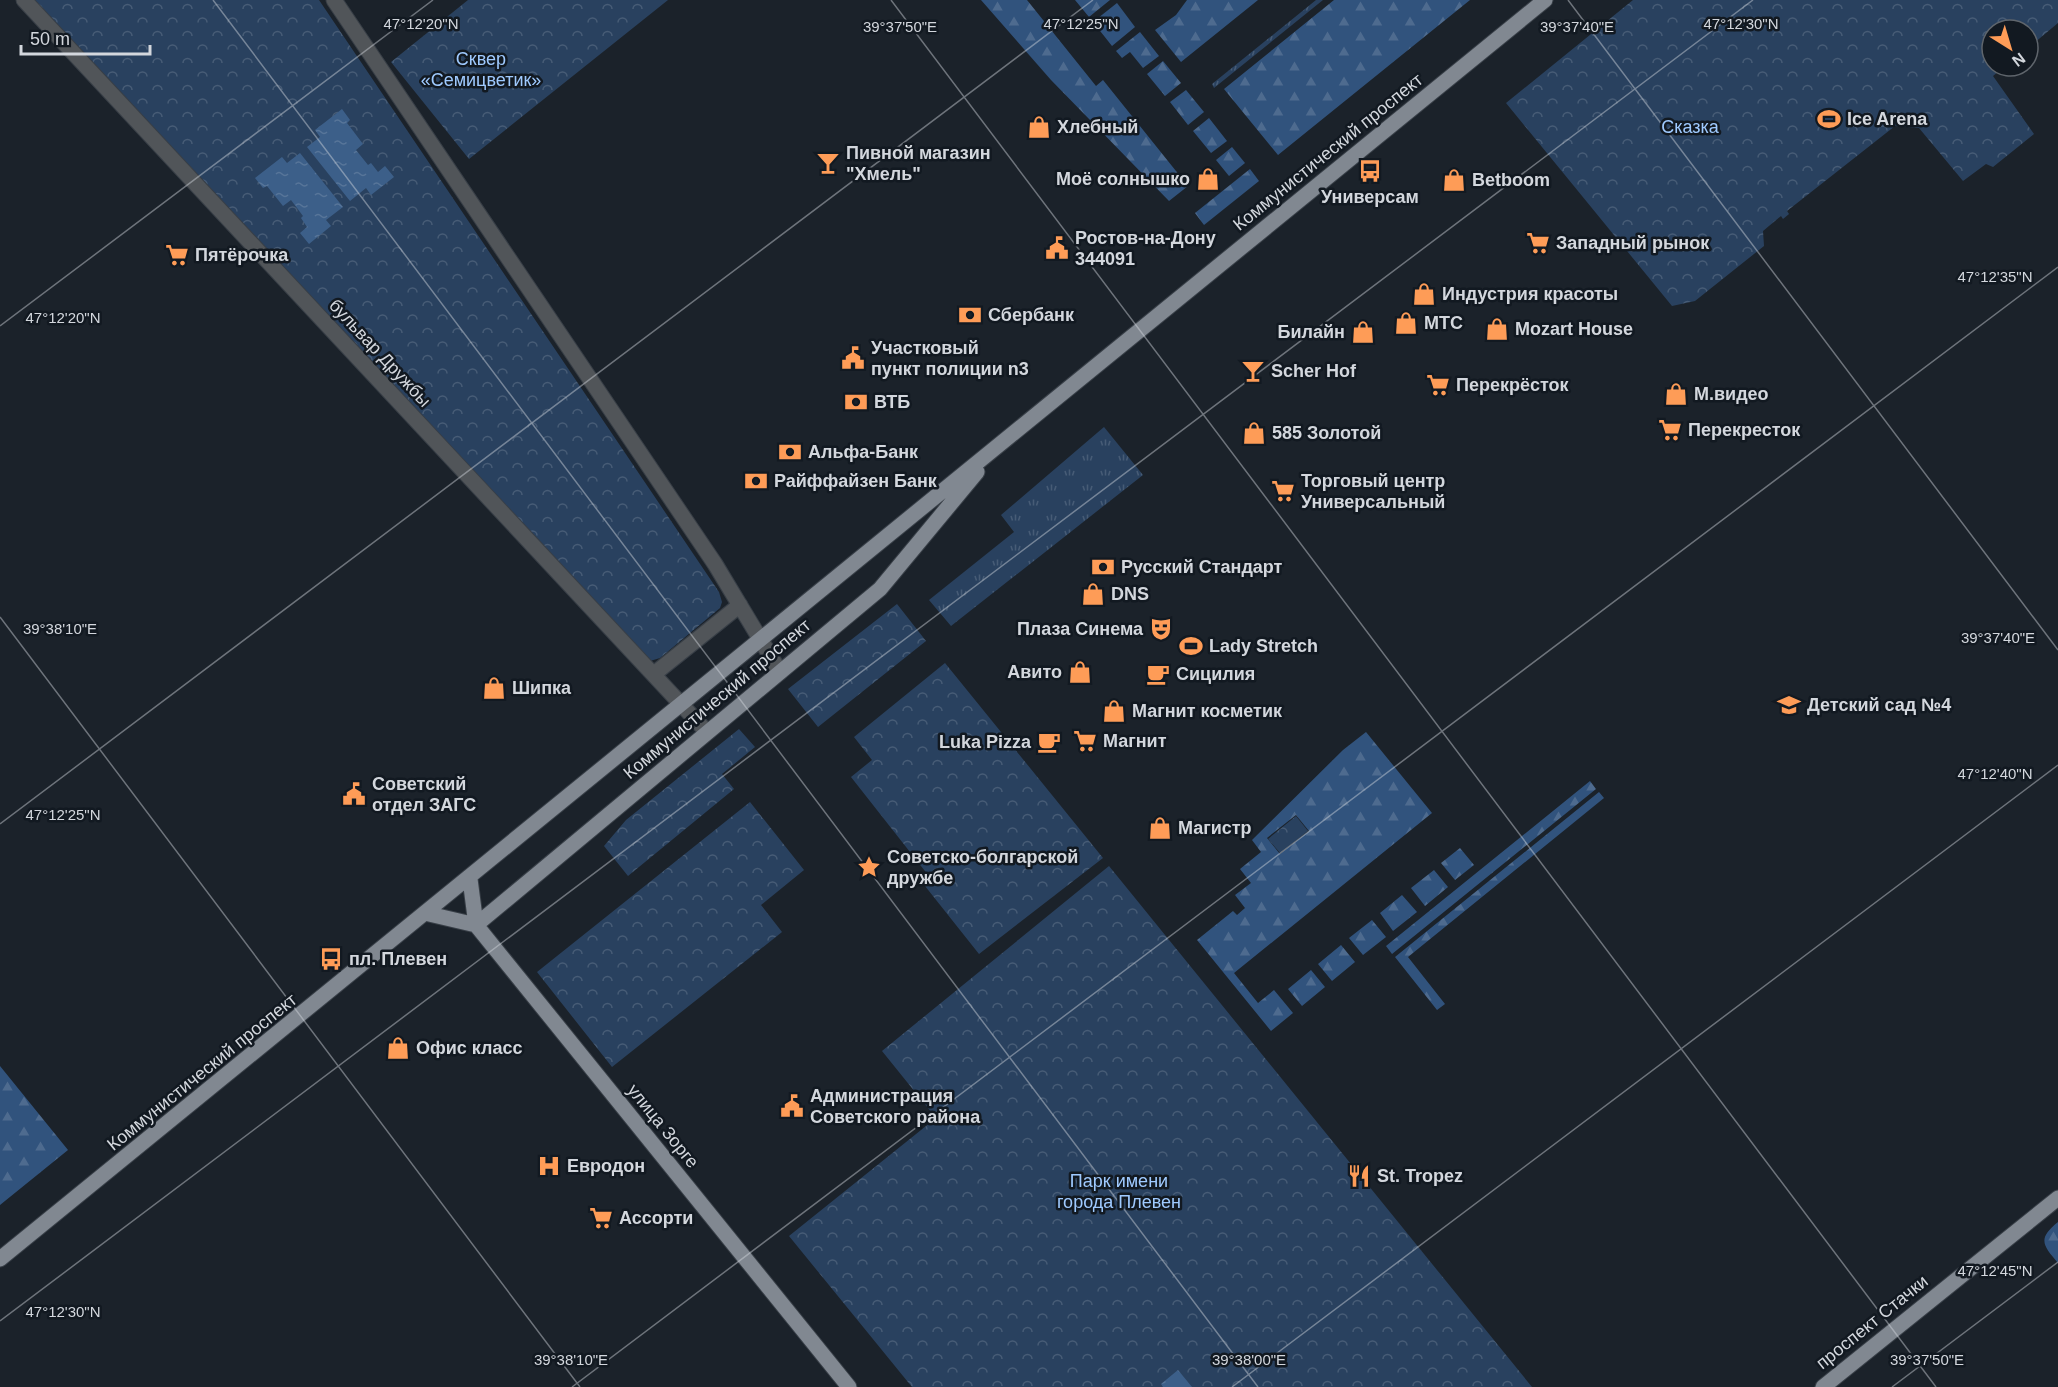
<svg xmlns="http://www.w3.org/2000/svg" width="2058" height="1387" viewBox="0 0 2058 1387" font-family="Arial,sans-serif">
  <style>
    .grass { fill: url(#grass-tufts) }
    .forest { fill: url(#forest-firs); fill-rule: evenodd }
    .park { fill: url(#park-crowns) }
    .water { fill: url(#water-ripples) }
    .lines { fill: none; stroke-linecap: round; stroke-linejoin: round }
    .minor-casing { stroke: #383f47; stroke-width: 17 }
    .major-casing { stroke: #383f47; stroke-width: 17 }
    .minor { stroke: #515559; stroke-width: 15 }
    .major { stroke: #818891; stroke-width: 15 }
    .ticks { fill: none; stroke: #d3d7dd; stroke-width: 1.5; stroke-opacity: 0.45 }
    .labels { text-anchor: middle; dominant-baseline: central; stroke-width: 5; stroke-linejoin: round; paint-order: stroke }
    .park-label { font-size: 18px; fill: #9fcaff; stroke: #121921 }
    .poi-label { font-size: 18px; font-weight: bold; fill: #d3d7dd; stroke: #121921; text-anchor: start }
    .street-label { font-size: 18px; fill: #d3d7dd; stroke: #121921 }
    .ticks-label { font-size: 15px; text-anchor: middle; fill: #d3d7dd; stroke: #121921; stroke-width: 5; stroke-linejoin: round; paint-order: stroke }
  </style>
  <defs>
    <pattern id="grass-tufts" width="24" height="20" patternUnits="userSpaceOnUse" patternTransform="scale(1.5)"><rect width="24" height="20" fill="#29415f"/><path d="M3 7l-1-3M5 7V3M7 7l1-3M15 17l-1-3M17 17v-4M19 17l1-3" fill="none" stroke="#475c76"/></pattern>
    <pattern id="forest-firs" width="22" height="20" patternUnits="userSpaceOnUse" patternTransform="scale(1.5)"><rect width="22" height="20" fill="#31537d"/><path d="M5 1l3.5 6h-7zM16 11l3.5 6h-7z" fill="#4e6b8f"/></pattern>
    <pattern id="park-crowns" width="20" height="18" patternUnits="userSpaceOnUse" patternTransform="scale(1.5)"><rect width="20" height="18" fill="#29415f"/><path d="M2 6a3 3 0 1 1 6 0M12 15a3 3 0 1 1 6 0" fill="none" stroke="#475c76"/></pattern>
    <pattern id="water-ripples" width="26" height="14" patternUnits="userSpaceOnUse" patternTransform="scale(1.5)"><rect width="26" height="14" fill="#3c5f89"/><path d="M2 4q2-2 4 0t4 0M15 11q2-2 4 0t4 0" fill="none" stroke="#577599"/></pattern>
  </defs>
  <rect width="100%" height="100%" fill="#1b222a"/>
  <path class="grass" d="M1316 0H1323L1214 88 1212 84Z
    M1104 427 1143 475 951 626 929 600 1014 532 1001 515Z"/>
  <path class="forest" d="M981 0H1027L1096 86 1103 80 1188 186 1169 201 1051 80Z
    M1075 0H1110L1089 17Z
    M1187 0H1258L1181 62 1155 30 1176 15Z
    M1334 0H1470L1278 155 1224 89Z
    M1117 3 1135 27 1112 46 1093 22Z
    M1140 32 1159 56 1143 68 1130 52 1122 58 1116 51Z
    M1163 61 1181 83 1165 96 1147 74Z
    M1186 90 1204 112 1188 125 1170 102Z
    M1209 118 1227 141 1211 153 1193 131Z
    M1232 147 1245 163 1229 176 1216 160Z
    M1250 169 1259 181 1204 225 1195 213Z
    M1366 732 1432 813 1234 973 1258 1003 1274 990 1293 1013 1271 1031 1197 940 1233 911 1237 915 1245 908 1235 895 1251 883 1240 869 1261 852 1252 840 1343 750ZM1296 815 1309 831 1280 854 1267 838Z
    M1590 781 1596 789 1392 954 1386 946Z
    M1599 792 1604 798 1408 957 1445 1004 1437 1010 1395 957Z
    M1460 848 1474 865 1455 880 1441 863Z
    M1434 870 1448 887 1425 906 1411 888Z
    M1402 895 1417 912 1393 931 1380 913Z
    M1372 920 1386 937 1363 955 1349 938Z
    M1341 945 1355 962 1332 981 1318 964Z
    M1311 970 1325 987 1302 1006 1288 989Z
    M0 1066 68 1150 0 1205Z
    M2058 1222V1263C2043 1245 2037 1239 2058 1222Z"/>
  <path class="park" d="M32 0H319L719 592 722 602 720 608 660 658 650 661Z
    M468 0H668L469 159 391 62Z
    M1633 0H2058V23L2028 48V30H1992V66H2005L1993 76 2034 134 1993 167 1986 164 1963 181 1919 128 1895 126 1787 211 1789 214 1783 219 1781 216 1763 231 1764 246 1695 301 1672 306 1506 103Z
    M897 604 926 641 818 727 788 689Z
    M945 663 1103 858 979 954 925 886 932 880 851 777 872 760 854 737Z
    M739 729 755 747 722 774 734 789 628 876 604 846 626 820Z
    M750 802 804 870 761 905 782 932 612 1067 537 972Z
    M1296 816 1308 831 1280 853 1268 839Z
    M1109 866 1532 1387H912L789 1236 936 1118 882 1051Z"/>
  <path class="water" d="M342 109 350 120 347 123 363 144 356 150 368 165 371 163 378 172 385 166 394 177 371 195 366 188 350 201 307 147 320 137 315 130Z
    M300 153 343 207 326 220 331 226 309 244 300 233 307 227 301 218 303 216 291 200 283 206 267 186 263 188 255 178 282 157 287 163Z
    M1178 1370 1192 1387H1163L1161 1384Z"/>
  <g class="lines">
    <g class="minor-casing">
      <path id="minor" d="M24 0 707 732
        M334 0 715 564 780 672
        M654 674 740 605"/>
    </g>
    <g class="major-casing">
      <path id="major" d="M470 879 476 925 849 1387
        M429 914 476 925
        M476 925 880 589 977 472
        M0 1259C517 842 1030 420 1545 0
        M1823 1387 2058 1198"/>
    </g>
    <use href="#minor" class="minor"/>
    <use href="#major" class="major"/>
  </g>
  <path class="ticks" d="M213 0 1258 1387M891 0 1936 1387M1568 0 2058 650M0 326 433 0M0 617 580 1387M0 824 1093 0M0 1321 1753 0M572 1387 2058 267M1232 1387 2058 765M1892 1387 2058 1262"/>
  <defs>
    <g id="stadium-bare" transform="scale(1.8)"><path d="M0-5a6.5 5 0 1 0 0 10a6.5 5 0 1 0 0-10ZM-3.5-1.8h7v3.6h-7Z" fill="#fe9c57" stroke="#121921" stroke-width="2.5" paint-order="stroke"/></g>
    <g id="shop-bare" transform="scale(1.8)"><path d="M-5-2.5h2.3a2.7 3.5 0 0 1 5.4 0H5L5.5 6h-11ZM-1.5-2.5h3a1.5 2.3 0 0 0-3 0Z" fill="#fe9c57" stroke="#121921" stroke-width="2.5" paint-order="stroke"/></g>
    <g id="bar-bare" transform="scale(1.8)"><path d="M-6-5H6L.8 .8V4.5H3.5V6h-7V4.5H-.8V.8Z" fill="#fe9c57" stroke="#121921" stroke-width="2.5" paint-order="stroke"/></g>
    <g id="bus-bare" transform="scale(1.8)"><path d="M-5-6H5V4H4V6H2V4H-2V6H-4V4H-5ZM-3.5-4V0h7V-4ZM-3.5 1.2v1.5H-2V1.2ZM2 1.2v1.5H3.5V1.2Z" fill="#fe9c57" stroke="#121921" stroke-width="2.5" paint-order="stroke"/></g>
    <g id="supermarket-bare" transform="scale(1.8)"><path d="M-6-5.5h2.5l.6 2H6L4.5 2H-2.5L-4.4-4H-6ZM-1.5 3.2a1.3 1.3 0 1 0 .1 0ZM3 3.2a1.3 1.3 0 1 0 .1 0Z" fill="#fe9c57" stroke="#121921" stroke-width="2.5" paint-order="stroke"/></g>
    <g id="civic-bare" transform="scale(1.8)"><path d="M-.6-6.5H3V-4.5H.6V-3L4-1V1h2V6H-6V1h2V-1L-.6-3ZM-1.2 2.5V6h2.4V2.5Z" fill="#fe9c57" stroke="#121921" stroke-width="2.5" paint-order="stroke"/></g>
    <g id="bank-bare" transform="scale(1.8)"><path d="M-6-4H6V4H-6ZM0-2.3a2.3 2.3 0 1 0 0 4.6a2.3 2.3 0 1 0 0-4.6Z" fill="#fe9c57" stroke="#121921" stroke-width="2.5" paint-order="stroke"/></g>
    <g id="theatre-bare" transform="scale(1.8)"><path d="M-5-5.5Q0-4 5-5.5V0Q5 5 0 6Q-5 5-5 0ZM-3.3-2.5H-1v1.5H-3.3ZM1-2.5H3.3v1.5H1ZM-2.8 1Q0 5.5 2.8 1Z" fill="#fe9c57" stroke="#121921" stroke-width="2.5" paint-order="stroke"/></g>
    <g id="cafe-bare" transform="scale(1.8)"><path d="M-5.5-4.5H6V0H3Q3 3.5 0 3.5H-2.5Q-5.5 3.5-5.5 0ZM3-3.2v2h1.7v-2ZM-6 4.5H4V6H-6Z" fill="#fe9c57" stroke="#121921" stroke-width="2.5" paint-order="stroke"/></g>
    <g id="school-bare" transform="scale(1.8)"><path d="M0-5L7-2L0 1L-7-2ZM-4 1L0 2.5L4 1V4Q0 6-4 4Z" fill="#fe9c57" stroke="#121921" stroke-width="2.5" paint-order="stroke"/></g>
    <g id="sight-bare" transform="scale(1.8)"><path d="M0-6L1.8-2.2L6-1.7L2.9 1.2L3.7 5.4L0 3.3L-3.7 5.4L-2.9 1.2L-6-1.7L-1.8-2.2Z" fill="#fe9c57" stroke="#121921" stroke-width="2.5" paint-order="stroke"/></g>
    <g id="hospital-bare" transform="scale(1.8)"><path d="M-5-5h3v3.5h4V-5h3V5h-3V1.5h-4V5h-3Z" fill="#fe9c57" stroke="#121921" stroke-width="2.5" paint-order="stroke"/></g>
    <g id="restaurant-bare" transform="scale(1.8)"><path d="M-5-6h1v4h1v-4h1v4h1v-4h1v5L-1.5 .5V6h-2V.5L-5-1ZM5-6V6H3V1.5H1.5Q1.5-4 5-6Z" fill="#fe9c57" stroke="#121921" stroke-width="2.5" paint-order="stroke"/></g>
  </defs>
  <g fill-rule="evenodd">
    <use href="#stadium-bare" x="1829" y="119"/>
    <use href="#shop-bare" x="1039" y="127"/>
    <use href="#bar-bare" x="828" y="163"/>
    <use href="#bus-bare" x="1370" y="171"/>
    <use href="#shop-bare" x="1208" y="179"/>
    <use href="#shop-bare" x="1454" y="180"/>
    <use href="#supermarket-bare" x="1538" y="243"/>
    <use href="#civic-bare" x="1057" y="248"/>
    <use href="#supermarket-bare" x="177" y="255"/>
    <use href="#shop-bare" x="1424" y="294"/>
    <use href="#bank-bare" x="970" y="315"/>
    <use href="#shop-bare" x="1406" y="323"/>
    <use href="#shop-bare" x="1497" y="329"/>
    <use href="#shop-bare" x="1363" y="332"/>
    <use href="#civic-bare" x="853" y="358"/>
    <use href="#bar-bare" x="1253" y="371"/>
    <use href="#supermarket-bare" x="1438" y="385"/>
    <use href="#shop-bare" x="1676" y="394"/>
    <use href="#bank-bare" x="856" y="402"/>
    <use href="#supermarket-bare" x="1670" y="430"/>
    <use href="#shop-bare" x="1254" y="433"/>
    <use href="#bank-bare" x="790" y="452"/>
    <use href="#bank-bare" x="756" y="481"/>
    <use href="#supermarket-bare" x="1283" y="491"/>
    <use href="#bank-bare" x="1103" y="567"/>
    <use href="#shop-bare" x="1093" y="594"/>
    <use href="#theatre-bare" x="1161" y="629"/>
    <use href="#stadium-bare" x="1191" y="646"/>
    <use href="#shop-bare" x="1080" y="672"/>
    <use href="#cafe-bare" x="1158" y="674"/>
    <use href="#shop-bare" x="494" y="688"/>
    <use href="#school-bare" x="1789" y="705"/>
    <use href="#shop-bare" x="1114" y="711"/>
    <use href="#supermarket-bare" x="1085" y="741"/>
    <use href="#cafe-bare" x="1049" y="742"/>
    <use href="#civic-bare" x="354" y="794"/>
    <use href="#shop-bare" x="1160" y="828"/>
    <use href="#sight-bare" x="869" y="867"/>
    <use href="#bus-bare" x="331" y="959"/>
    <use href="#shop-bare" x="398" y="1048"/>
    <use href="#civic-bare" x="792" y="1106"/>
    <use href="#hospital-bare" x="549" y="1166"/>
    <use href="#restaurant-bare" x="1359" y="1176"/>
    <use href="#supermarket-bare" x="601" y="1218"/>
  </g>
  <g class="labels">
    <g class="park-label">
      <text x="481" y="59">Сквер<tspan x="481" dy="21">«Семицветик»</tspan></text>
      <text x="1690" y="127">Сказка</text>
      <text x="1119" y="1181">Парк имени<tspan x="1119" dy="21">города Плевен</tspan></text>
    </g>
    <g class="poi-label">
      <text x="1847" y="119">Ice Arena</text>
      <text x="1057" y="127">Хлебный</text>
      <text x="846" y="153">Пивной магазин<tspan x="846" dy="21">"Хмель"</tspan></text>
      <text x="1190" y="179" text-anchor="end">Моё солнышко</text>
      <text x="1472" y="180">Betboom</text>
      <text x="1370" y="197" text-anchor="middle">Универсам</text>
      <text x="1075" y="238">Ростов-на-Дону<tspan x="1075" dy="21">344091</tspan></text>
      <text x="1556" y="243">Западный рынок</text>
      <text x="195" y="255">Пятёрочка</text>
      <text x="1442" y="294">Индустрия красоты</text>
      <text x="988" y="315">Сбербанк</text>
      <text x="1424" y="323">МТС</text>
      <text x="1515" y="329">Mozart House</text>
      <text x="1345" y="332" text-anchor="end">Билайн</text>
      <text x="871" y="348">Участковый<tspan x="871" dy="21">пункт полиции n3</tspan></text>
      <text x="1271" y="371">Scher Hof</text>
      <text x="1456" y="385">Перекрёсток</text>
      <text x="1694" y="394">М.видео</text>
      <text x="874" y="402">ВТБ</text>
      <text x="1688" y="430">Перекресток</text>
      <text x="1272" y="433">585 Золотой</text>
      <text x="808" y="452">Альфа-Банк</text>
      <text x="774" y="481">Райффайзен Банк</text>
      <text x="1301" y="481">Торговый центр<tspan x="1301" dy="21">Универсальный</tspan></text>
      <text x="1121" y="567">Русский Стандарт</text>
      <text x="1111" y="594">DNS</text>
      <text x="1143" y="629" text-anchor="end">Плаза Синема</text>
      <text x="1209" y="646">Lady Stretch</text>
      <text x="1062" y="672" text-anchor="end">Авито</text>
      <text x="1176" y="674">Сицилия</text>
      <text x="512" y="688">Шипка</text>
      <text x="1807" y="705">Детский сад №4</text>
      <text x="1132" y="711">Магнит косметик</text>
      <text x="1103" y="741">Магнит</text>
      <text x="1031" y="742" text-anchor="end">Luka Pizza</text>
      <text x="372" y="784">Советский<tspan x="372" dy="21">отдел ЗАГС</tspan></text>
      <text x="1178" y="828">Магистр</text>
      <text x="887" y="857">Советско-болгарской<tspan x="887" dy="21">дружбе</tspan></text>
      <text x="349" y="959">пл. Плевен</text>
      <text x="416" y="1048">Офис класс</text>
      <text x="810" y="1096">Администрация<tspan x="810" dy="21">Советского района</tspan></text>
      <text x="567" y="1166">Евродон</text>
      <text x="1377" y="1176">St. Tropez</text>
      <text x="619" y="1218">Ассорти</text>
    </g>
    <g class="street-label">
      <text transform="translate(1328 152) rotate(-39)">Коммунистический проспект</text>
      <text transform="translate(380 353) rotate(47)">бульвар Дружбы</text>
      <text transform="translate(717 699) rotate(-40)">Коммунистический проспект</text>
      <text transform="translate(202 1072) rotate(-39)">Коммунистический проспект</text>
      <text transform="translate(663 1126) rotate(51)">улица Зорге</text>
      <text transform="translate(1872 1322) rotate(-39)">проспект Стачки</text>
    </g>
  </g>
  <g class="ticks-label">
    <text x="421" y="29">47°12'20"N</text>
    <text x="1081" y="29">47°12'25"N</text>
    <text x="1741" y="29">47°12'30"N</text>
    <text x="900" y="32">39°37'50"E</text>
    <text x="1577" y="32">39°37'40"E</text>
    <text x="1995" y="282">47°12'35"N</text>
    <text x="63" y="323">47°12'20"N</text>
    <text x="60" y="634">39°38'10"E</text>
    <text x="1998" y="643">39°37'40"E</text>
    <text x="1995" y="779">47°12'40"N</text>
    <text x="63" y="820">47°12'25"N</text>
    <text x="1995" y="1276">47°12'45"N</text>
    <text x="63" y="1317">47°12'30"N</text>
    <text x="571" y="1365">39°38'10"E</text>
    <text x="1249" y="1365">39°38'00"E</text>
    <text x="1927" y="1365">39°37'50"E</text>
  </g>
  <g transform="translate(2010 48) rotate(143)"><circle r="28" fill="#121921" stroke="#5f656c" stroke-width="1.5"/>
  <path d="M0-4.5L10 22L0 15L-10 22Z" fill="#fe9c57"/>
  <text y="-9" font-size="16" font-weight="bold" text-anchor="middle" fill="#d3d7dd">N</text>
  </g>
  <path d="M21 45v9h129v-9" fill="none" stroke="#d3d7dd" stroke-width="3"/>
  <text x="30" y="45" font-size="18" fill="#d3d7dd" stroke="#121921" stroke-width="4.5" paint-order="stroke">50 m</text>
</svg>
